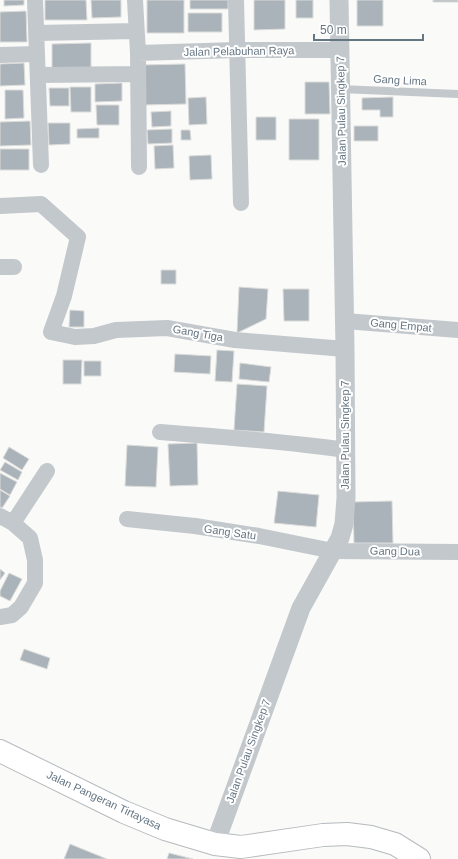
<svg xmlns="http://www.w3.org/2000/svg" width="458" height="859" viewBox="0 0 458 859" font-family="Helvetica,sans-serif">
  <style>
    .building { fill: #aab3b9; stroke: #dcdcda }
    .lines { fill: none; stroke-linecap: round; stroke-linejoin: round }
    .primary-casing { stroke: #b5babe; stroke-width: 24 }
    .service { stroke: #c3c8cc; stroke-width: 8 }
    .minor { stroke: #c3c8cc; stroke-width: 16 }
    .tertiary { stroke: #c3c8cc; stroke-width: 19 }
    .primary { stroke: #fff; stroke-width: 22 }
    .labels { text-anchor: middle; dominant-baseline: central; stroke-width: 4; stroke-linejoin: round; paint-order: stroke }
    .street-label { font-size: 11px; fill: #657683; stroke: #fff }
  </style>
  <rect width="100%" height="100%" fill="#fafaf8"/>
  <path class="building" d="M4 0H24V5L4 6Z
    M45 0H86L87 20H45Z
    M91 0H121V17L92 18Z
    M147 0H184V33H147Z
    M190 0H228V9H190Z
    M254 0H285V29L254 30Z
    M296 0H313V18H296Z
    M357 0H383V26H357Z
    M433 0H458V2H433Z
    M26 11 27 42H0V12Z
    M188 13H222V32H188Z
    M91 43V68L52 69V44Z
    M24 63 25 85 0 86V64Z
    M185 64 186 104 142 105 141 65Z
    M305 82H329L330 114H305Z
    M122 83V101L95 102V84Z
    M70 87H91V112H71Z
    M49 88H69V106H50Z
    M5 90H23L24 118 5 119Z
    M206 97 207 124 189 125 188 98Z
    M393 97V117H380V110H362V98Z
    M96 105H119V125H97Z
    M171 111V126L152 127 151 112Z
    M256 117H276V140H256Z
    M289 119H319V160H289Z
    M30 121 31 145 0 146V122Z
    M48 123H70V144L49 145Z
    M354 126H378V141H354Z
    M99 128V138H77V129Z
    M172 129V143L148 144 147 130Z
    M181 130H190L191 140H181Z
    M173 145 174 168 155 169 154 146Z
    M0 149H29V170H0Z
    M211 155 212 179 190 180 189 156Z
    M161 270H176V284H161Z
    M239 287 268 289 266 319 237 333Z
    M283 289H309V321H284Z
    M70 310 84 311V327H69Z
    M217 350 234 351 232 382 215 381Z
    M175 354 211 356 210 374 174 372Z
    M63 360H82L81 384H63Z
    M84 361H101V376H84Z
    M240 363 271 367 269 382 239 379Z
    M237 384 267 386 264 432 234 430Z
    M197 443 198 485 170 486 168 444Z
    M127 445 158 447 156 487 125 486Z
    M9 447 29 459 22 470 3 458Z
    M5 462 22 472 18 480 0 470Z
    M0 473 17 482 10 495 0 489Z
    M0 490 10 496 2 508 0 507Z
    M278 491 319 495 316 527 274 523Z
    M392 501 393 543H354L353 502Z
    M0 569 5 573 0 580Z
    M9 573 22 579 10 601 0 596V591Z
    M24 649 50 658 47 669 20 660Z
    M70 844 107 859H64Z
    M169 853 193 859H167Z"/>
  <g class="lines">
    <g class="primary-casing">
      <path id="primary" d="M0 751 124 812 165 829 215 844 241 847 323 835 347 834 371 837 395 844 419 859"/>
    </g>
    <path class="service" d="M340 89 458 94"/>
    <path class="minor" d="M35 0 41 165
      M135 0 138 53 139 167
      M236 0 241 203
      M37 33 136 31
      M138 53 237 50H340
      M0 55 37 54
      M38 75 137 74
      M0 206 41 204 78 237 64 296 51 332 75 337 94 336 116 330 167 328 235 340 345 349
      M0 267H14
      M345 321 458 330
      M160 432C222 437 284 441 346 450
      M0 516 13 523 30 538 35 560V583L21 607 12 615 0 617
      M127 519 195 526 259 536 333 551 458 552
      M13 523 47 471"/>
    <path class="tertiary" d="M215 844 301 608 340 538 344 524 346 498 345 349 339 0"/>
    <use href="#primary" class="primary"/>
  </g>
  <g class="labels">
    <g class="street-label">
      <text transform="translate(239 51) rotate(-1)">Jalan Pelabuhan Raya</text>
      <text transform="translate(400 80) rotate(3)">Gang Lima</text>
      <text transform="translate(341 111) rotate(-91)">Jalan Pulau Singkep 7</text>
      <text transform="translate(401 325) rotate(5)">Gang Empat</text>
      <text transform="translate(198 333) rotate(10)">Gang Tiga</text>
      <text transform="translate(345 435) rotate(-90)">Jalan Pulau Singkep 7</text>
      <text transform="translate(230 532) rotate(8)">Gang Satu</text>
      <text transform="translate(395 551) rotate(1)">Gang Dua</text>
      <text transform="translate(248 751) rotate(-70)">Jalan Pulau Singkep 7</text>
      <text transform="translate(104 800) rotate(25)">Jalan Pangeran Tirtayasa</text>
    </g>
  </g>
  <path d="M314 34v6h109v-6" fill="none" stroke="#657683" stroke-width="2"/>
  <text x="320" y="34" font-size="12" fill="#657683" stroke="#ffffff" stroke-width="3" paint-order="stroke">50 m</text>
</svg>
